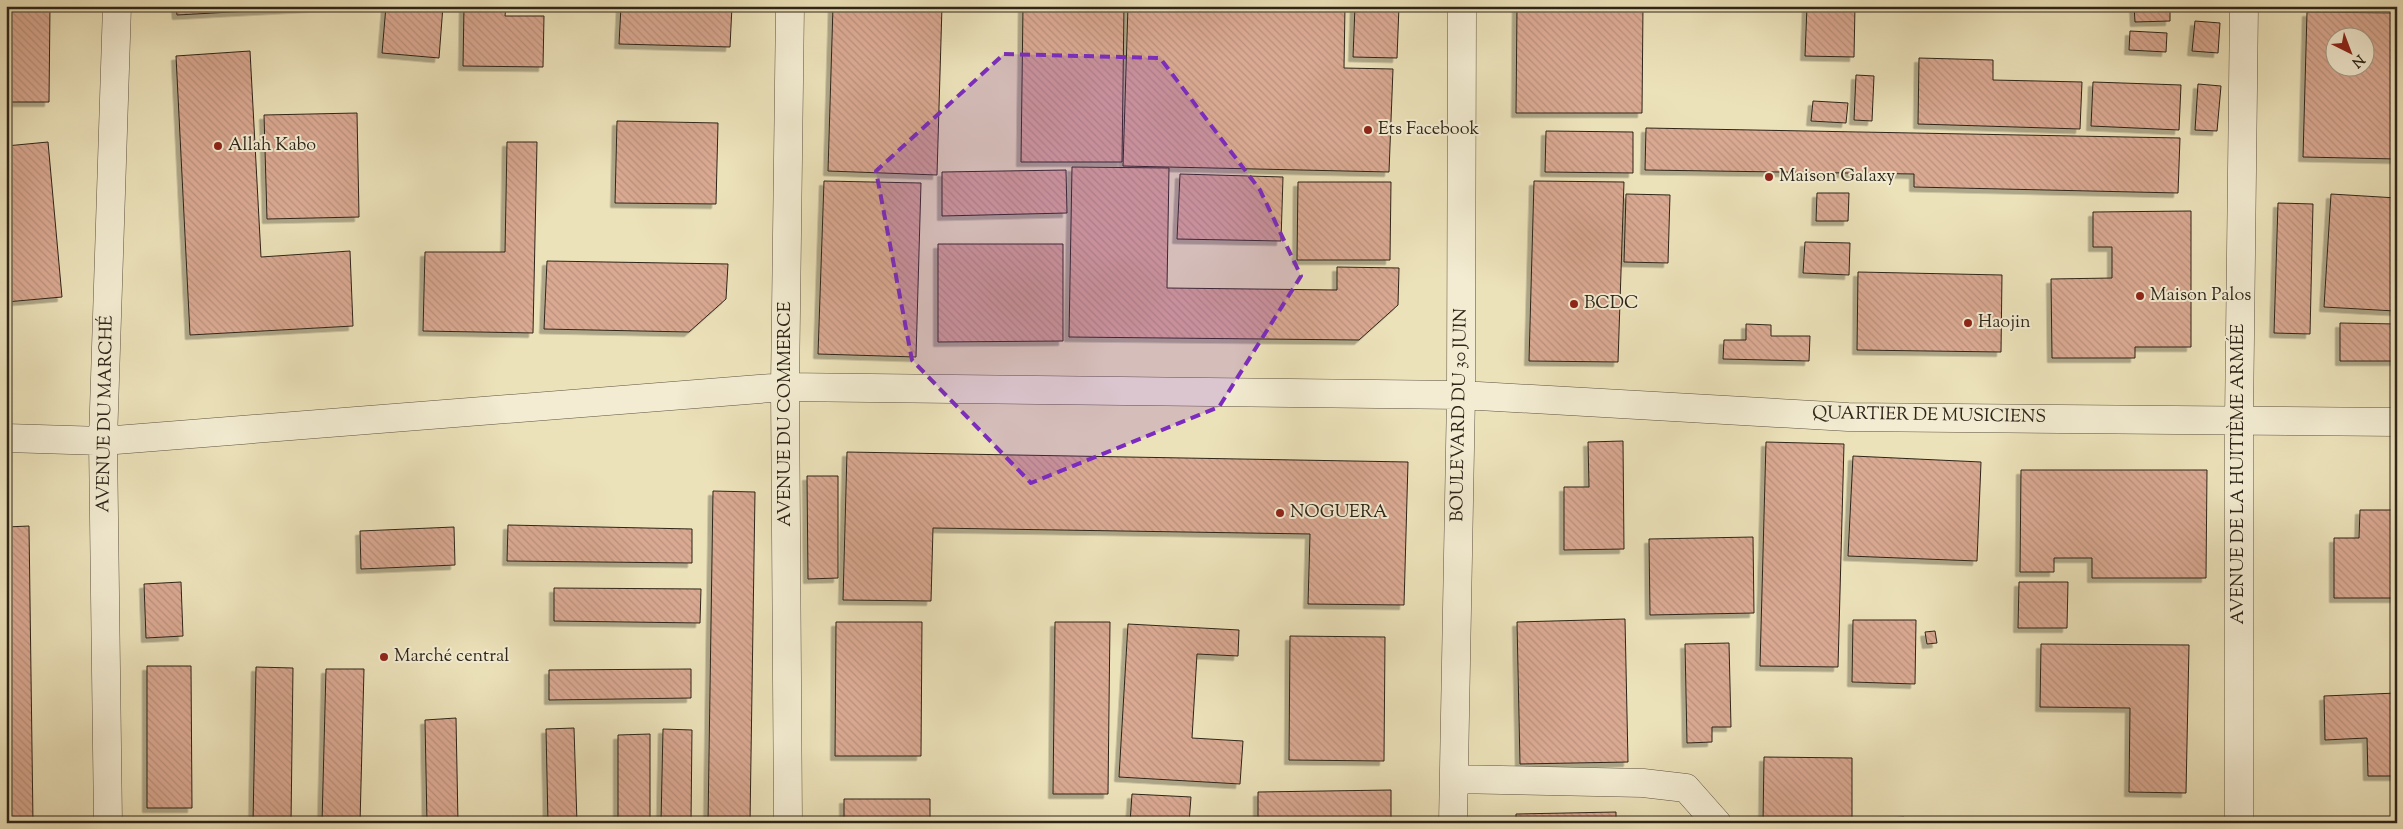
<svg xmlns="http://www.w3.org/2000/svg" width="2403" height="829" viewBox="0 0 2403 829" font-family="'Sorts Mill Goudy',serif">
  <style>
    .building { fill: url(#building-back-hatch); stroke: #2e2519; fill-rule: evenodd; filter: url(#shadow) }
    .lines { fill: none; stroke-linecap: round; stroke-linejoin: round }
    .minor-casing { stroke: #5e5441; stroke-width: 29 }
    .minor { stroke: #f3ecd2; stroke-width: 28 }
    .marked { fill: #7b2cbf; fill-opacity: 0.2; stroke: #7b2cbf; stroke-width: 4; stroke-dasharray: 10 6; stroke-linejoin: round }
    .poi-dot { fill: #8f2418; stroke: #f3ecd2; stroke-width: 2 }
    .labels { text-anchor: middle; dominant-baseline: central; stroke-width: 4; stroke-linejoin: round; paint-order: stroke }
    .poi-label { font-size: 18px; fill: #2e2519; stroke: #f3ecd2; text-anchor: start }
    .street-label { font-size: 18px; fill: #2e2519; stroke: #f3ecd2 }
  </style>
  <defs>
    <pattern id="building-back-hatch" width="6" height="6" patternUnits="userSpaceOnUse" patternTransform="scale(1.25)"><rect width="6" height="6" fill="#daa992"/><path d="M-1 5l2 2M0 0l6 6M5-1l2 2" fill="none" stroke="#bb917d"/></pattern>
    <filter id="shadow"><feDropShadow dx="-4.5" dy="4.5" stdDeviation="0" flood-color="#0004"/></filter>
  </defs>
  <rect width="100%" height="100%" fill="#ece2ba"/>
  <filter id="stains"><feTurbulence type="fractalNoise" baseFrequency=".004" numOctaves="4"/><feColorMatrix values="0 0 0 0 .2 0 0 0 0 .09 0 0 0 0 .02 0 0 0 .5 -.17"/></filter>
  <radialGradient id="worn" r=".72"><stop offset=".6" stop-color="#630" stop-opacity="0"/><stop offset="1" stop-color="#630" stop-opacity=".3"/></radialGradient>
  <path class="building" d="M6 6H50L49 102H6Z
    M176 6H341L177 15Z
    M386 6H443L439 58 382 53Z
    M464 6H506L505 16H544L543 67 463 66Z
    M621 6H732L730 47 619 44Z
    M833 6H942L937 175 828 171Z
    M1023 6H1124L1122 162H1021Z
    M1128 6H1345L1344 68 1393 69 1389 172 1123 166Z
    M1355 6H1399L1397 58 1353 57Z
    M1517 6H1643L1642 113H1516Z
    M1807 6H1855L1854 57 1805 56Z
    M2134 6H2170V21L2135 22Z
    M2307 12 2397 13V159L2303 157ZM2336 38H2366V68H2336Z
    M2195 21 2220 23 2218 53 2192 51Z
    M2130 31 2167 33 2166 52 2129 50Z
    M250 51 261 257 350 251 353 326 190 335 176 56Z
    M1919 58 1993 60V80L2082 82 2080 129 1918 124Z
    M1856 75 1874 76 1872 121 1854 120Z
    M2093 82 2181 85 2179 130 2091 126Z
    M2198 84 2221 86 2217 131 2195 130Z
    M1813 101 1848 103 1846 123 1811 121Z
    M357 113 359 217 267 219 264 115Z
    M617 121 718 123 716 204 615 203Z
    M1646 128 2180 138 2178 193 1914 187V174L1645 170Z
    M1546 131 1633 132V173L1545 172Z
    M48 142 62 297 6 302V146Z
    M507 142H537L533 333 423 331 425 252H505Z
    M1072 167 1169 168 1167 288 1337 290V267L1399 268 1398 305 1359 340 1069 337Z
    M1066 170 1067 213 942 216V172Z
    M1180 174 1283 177 1281 241 1177 239Z
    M824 181 921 183 916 357 818 354Z
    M1534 181 1624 182 1618 362 1529 361Z
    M1298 182H1391L1390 260H1297Z
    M1817 193H1849L1848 221H1816Z
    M1626 194 1670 195 1668 263 1624 262Z
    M2331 194 2397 198 2395 311 2324 307Z
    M2278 203 2313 204 2310 334 2274 333Z
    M2191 211V347H2135V358H2052L2051 279 2112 278V247H2093V212Z
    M1805 242 1850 243 1849 275 1803 273Z
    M938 244H1063V341L938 342Z
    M547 261 728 264 726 299 689 332 544 329Z
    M1858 272 2002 275 2001 352 1857 350Z
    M2340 323 2397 324V361H2340Z
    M1746 324 1771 325V336H1810L1809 361 1723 359 1724 340H1746Z
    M1623 441 1624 549 1564 550V487H1589L1588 442Z
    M1766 442 1844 444 1838 667 1760 666Z
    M847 452 1408 462 1404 605 1308 604 1310 534 933 528 931 601 843 600Z
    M1853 456 1981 462 1977 561 1848 556Z
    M2021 470H2207L2206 578H2092V558H2054V572H2020Z
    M807 476H838V578L808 579Z
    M713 491 755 492 750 823H708Z
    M2360 510H2397V598H2334V538H2359Z
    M508 525 692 529V563L507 561Z
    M29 526 33 823H6V527Z
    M454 527 455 565 361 569 360 531Z
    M1753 537 1754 613 1650 615 1649 539Z
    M181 582 183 636 146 638 144 584Z
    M2019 582H2068L2067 628H2018Z
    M554 588 701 589 700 623 554 621Z
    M1625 619 1628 762 1520 764 1517 622Z
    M1853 620H1916L1915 684 1852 682Z
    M836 622H922L921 756H835Z
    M1055 622H1110L1108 794H1053Z
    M1128 624 1239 630 1238 656 1197 654 1192 738 1243 741 1240 784 1119 777Z
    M1935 631 1937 643 1927 644 1925 632Z
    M1290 636 1385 637 1384 761 1289 760Z
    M1729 643 1731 727H1712V742L1687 743 1685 644Z
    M2041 644 2189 645 2186 793 2129 792 2130 708 2040 707Z
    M147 666H191L192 808H147Z
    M256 667 293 668 291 823H253Z
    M326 669H364L360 823H322Z
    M691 669V698L549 700V670Z
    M2397 693V776H2368L2367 738 2325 740 2324 696Z
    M456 718 458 823H427L425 720Z
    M574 728 577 823H548L546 729Z
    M663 729 692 730 691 823H661Z
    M650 734V823H618V735Z
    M1764 757 1852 758V823H1763Z
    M1391 790V823H1258V792Z
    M1132 794 1191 797 1189 823H1130Z
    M844 799H930V823H844Z
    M1616 812V823H1516V814Z
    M1904 817V823H1889V818Z"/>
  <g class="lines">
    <g class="minor-casing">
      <path id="minor" d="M6 438 103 441 785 387 1461 395 1848 417 2397 422
        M1454 779 1643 783 1686 788 1717 823
        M108 823 103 441 117 6
        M788 823 785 387 790 6
        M1453 823 1461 395 1462 6
        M2239 823V419L2244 6"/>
    </g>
    <use href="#minor" class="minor"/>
  </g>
  <path class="marked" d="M1004 54 1160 58 1260 190 1301 276 1219 407 1031 483 912 360 876 171Z"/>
  <g class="poi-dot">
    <circle cx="1368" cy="130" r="5"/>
    <circle cx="218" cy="146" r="5"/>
    <circle cx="1769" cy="177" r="5"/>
    <circle cx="2140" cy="296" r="5"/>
    <circle cx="1574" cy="304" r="5"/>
    <circle cx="1968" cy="323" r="5"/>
    <circle cx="1280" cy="513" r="5"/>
    <circle cx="384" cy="657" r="5"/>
  </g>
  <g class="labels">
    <g class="poi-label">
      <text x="1378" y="130">Ets Facebook</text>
      <text x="228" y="146">Allah Kabo</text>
      <text x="1779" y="177">Maison Galaxy</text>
      <text x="2150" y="296">Maison Palos</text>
      <text x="1584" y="304">BCDC</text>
      <text x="1978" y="323">Haojin</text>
      <text x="1290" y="513">NOGUERA</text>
      <text x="394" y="657">Marché central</text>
    </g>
    <g class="street-label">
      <text transform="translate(106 414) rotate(-89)">AVENUE DU MARCHÉ</text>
      <text transform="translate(786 414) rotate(-90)">AVENUE DU COMMERCE</text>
      <text transform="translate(1460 415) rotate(-89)">BOULEVARD DU 30 JUIN</text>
      <text transform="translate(1929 416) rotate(1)">QUARTIER DE MUSICIENS</text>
      <text transform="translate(2239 474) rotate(-90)">AVENUE DE LA HUITIÈME ARMÉE</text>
    </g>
  </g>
  <rect width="2403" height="829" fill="none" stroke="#ece2ba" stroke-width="25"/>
  <rect x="8" y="8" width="2388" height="814" fill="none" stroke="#2e2519" stroke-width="2.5"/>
  <rect x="12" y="12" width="2378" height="804" fill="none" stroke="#2e2519"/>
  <g transform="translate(2350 52) rotate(138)"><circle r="24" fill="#f3ecd2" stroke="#a49c88"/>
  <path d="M0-4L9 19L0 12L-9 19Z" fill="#8f2418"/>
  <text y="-8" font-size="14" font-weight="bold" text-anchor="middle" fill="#2e2519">N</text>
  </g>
  <rect width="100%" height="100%" filter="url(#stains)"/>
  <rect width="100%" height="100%" fill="url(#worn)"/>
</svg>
